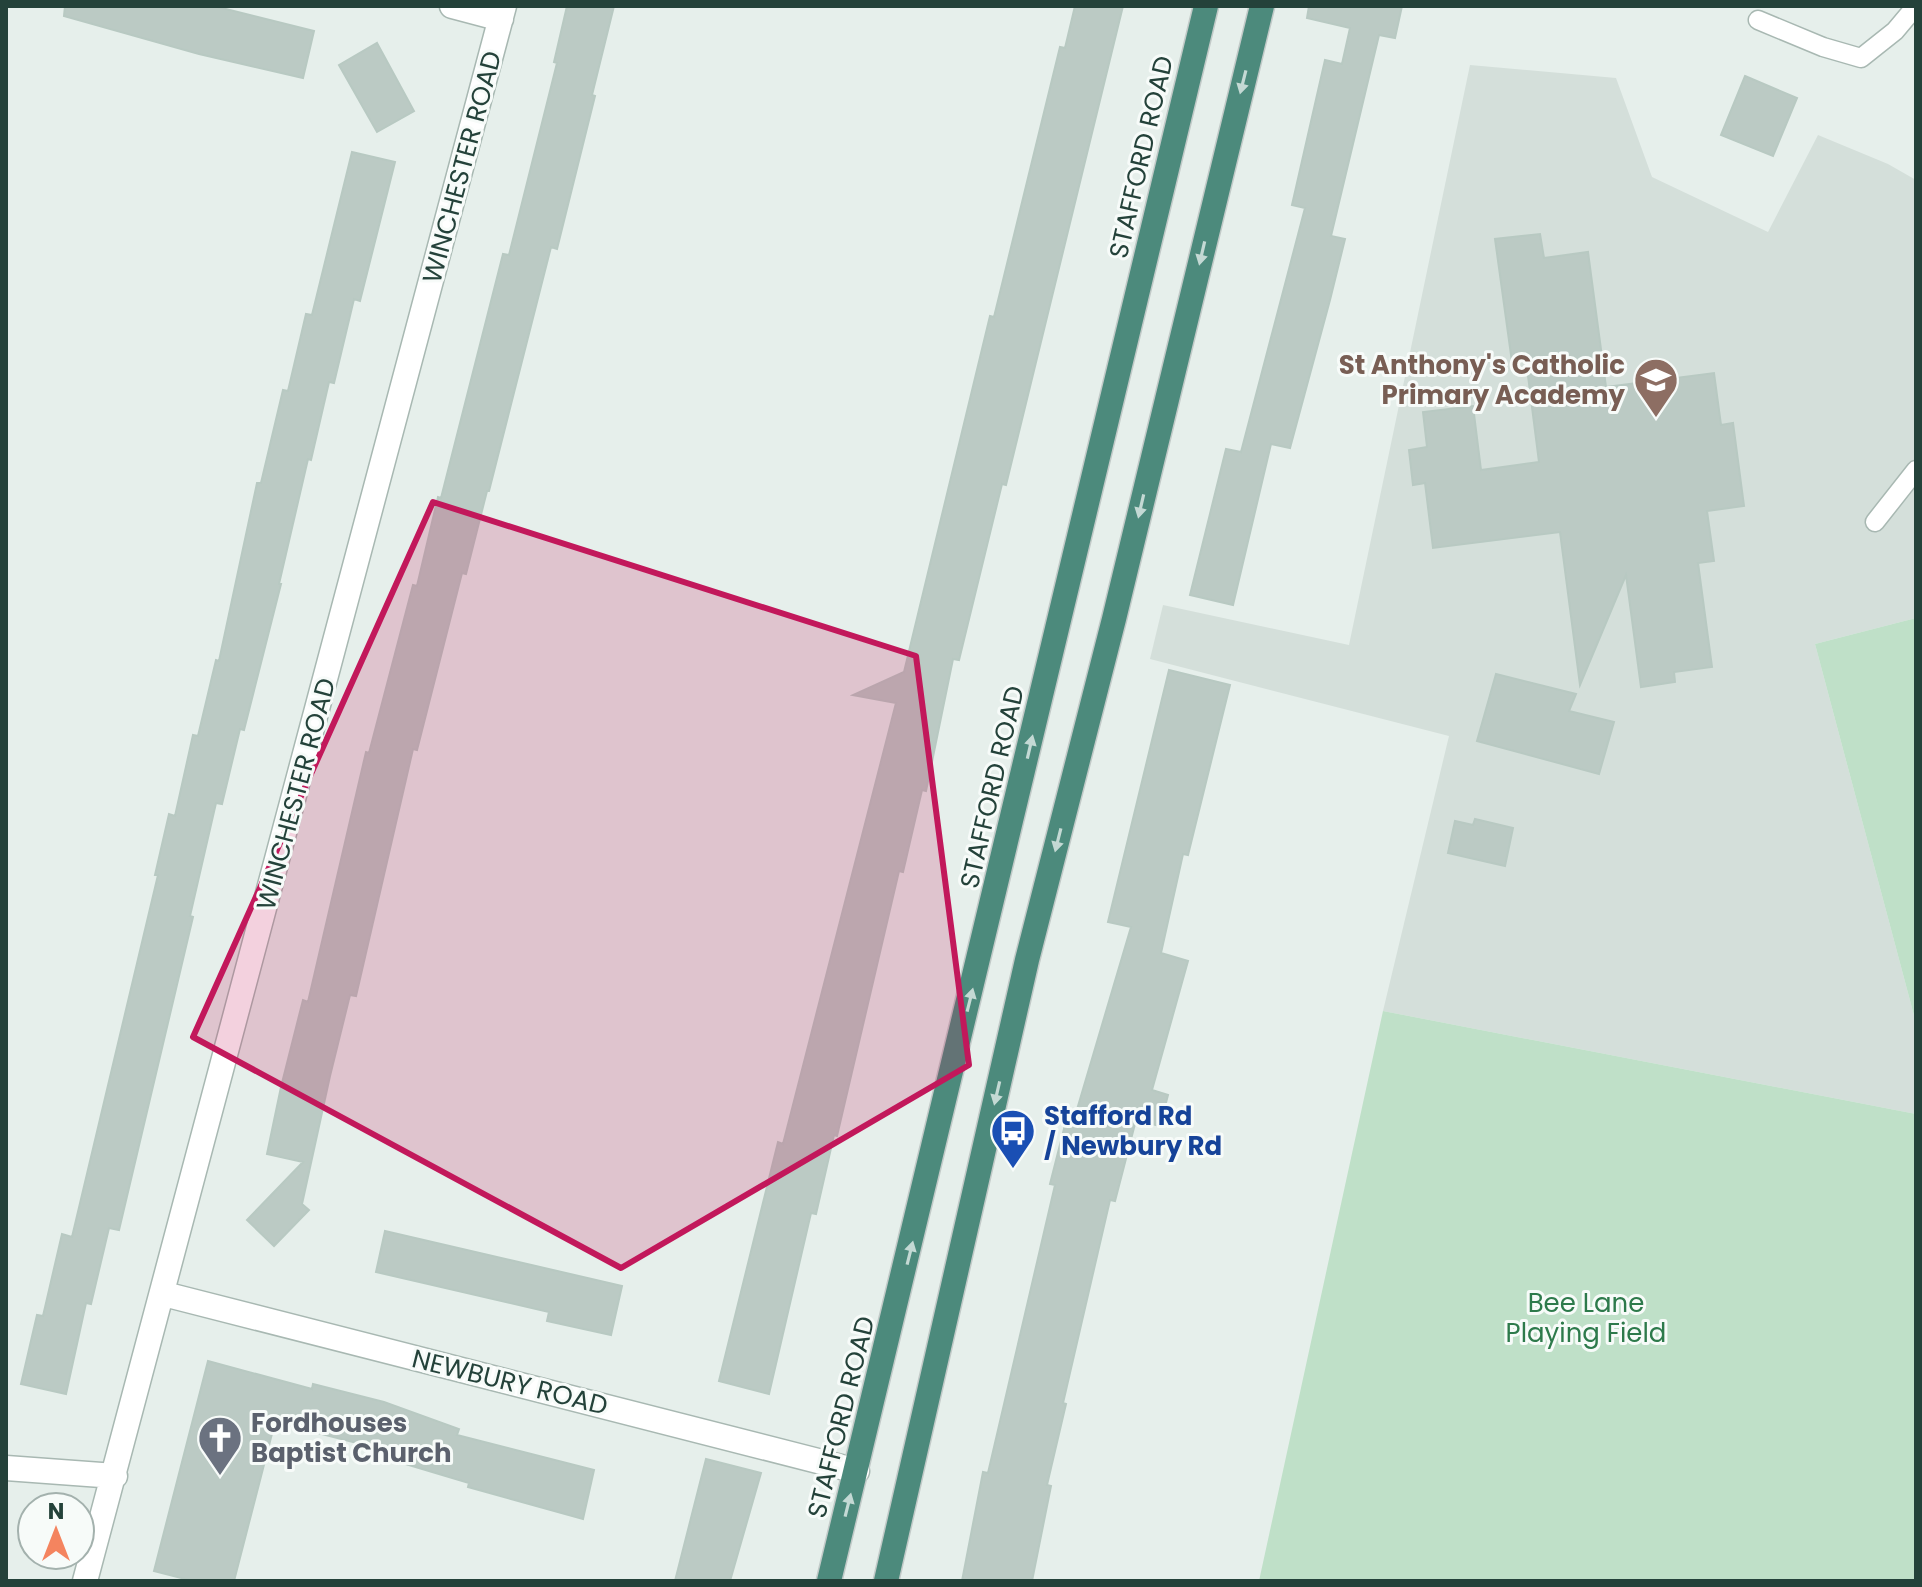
<svg xmlns="http://www.w3.org/2000/svg" width="1922" height="1587" viewBox="0 0 1922 1587" font-family="Poppins,sans-serif">
  <style>
    .built { fill: #d4dfda }
    .park { fill: #bfe0c8 }
    .building { fill: #bbcac4; stroke: #b8c9c2; stroke-width: 2 }
    .lines { fill: none; stroke-linecap: round; stroke-linejoin: round }
    .service-casing { stroke: #a8b8b2; stroke-width: 21 }
    .minor-casing { stroke: #a8b8b2; stroke-width: 27 }
    .trunk-casing { stroke: #c2cac8; stroke-width: 27 }
    .service { stroke: #fff; stroke-width: 18 }
    .minor { stroke: #fff; stroke-width: 24 }
    .trunk { stroke: #4c8a7c; stroke-width: 24 }
    .oneway { fill: #c4d9d4 }
    .marked { fill: #c2185b; fill-opacity: 0.2; stroke: #c2185b; stroke-width: 6; stroke-linejoin: round }
    .labels { text-anchor: middle; dominant-baseline: central; stroke-width: 6; stroke-linejoin: round; paint-order: stroke }
    .street-label { font-size: 26px; fill: #24423a; stroke: #f7fbf9 }
    .education-label { font-size: 26px; font-weight: bold; fill: #785e54; stroke: #f7fbf9; text-anchor: end }
    .transit-label { font-size: 26px; font-weight: bold; fill: #164399; stroke: #f7fbf9; text-anchor: start }
    .park-label { font-size: 26px; fill: #2d7a4b; stroke: #f7fbf9 }
    .worship-label { font-size: 26px; font-weight: bold; fill: #5b616d; stroke: #f7fbf9; text-anchor: start }
  </style>
  <rect width="100%" height="100%" fill="#e6efeb"/>
  <path class="built" d="M1470 65 1616 78 1652 177 1768 232 1818 135 1888 164 1916 180V618L1815 644 1916 1023V1114L1383 1011 1449 736 1150 659 1163 605 1349 645Z"/>
  <path class="park" d="M1916 618V1023L1815 644Z
    M1383 1011 1916 1114V1581H1259Z"/>
  <path class="building" d="M65 6H214L314 31 303 78 199 54 64 16Z
    M567 6H614L592 95 595 96 557 249 551 247 489 491H487L466 574 462 573 417 750 413 749 356 996 350 995 330 1076 302 1204 309 1210 274 1246 247 1220 303 1162 267 1154 281 1087 303 1000 308 1002 366 752 369 753 413 585 417 586 438 497 441 498 503 254 509 255 557 63 554 62Z
    M1075 6H1123L1006 485 1002 484 959 660 953 659 926 791 922 790 903 872 899 871 837 1136 834 1135 816 1214 811 1213 769 1394 719 1381 778 1142 783 1144 896 703 853 695 904 672 990 316 994 317 1060 47 1065 48Z
    M1309 6H1402L1395 38 1379 35 1331 236 1345 239 1330 300 1290 448 1271 444 1233 605 1190 595 1226 449 1241 452 1305 208 1292 205 1325 60 1342 64 1350 28 1307 18Z
    M377 43 414 111 377 132 339 65Z
    M1745 76 1797 98 1773 156 1721 135Z
    M352 152 395 162 360 301 354 299 334 383 329 382 311 460 308 459 279 584H281L244 730 240 729 222 804 216 803 190 916 193 917 119 1230 109 1228 91 1304 86 1303 66 1394 21 1384 37 1315 43 1316 62 1234 72 1237 158 875H155L169 814 175 816 193 735 198 736 216 660 219 661 257 483H261L283 390 288 391 306 314 312 315Z
    M1540 234 1544 258 1588 252 1606 387 1714 373 1721 425 1733 423 1744 506 1707 511 1714 561 1698 563 1712 667 1674 672 1675 682 1641 687 1626 575 1580 685 1560 532 1433 548 1425 483 1413 485 1409 450 1427 447 1423 412 1473 406 1481 470 1539 462 1526 360 1512 362 1495 239Z
    M1169 670 1230 685 1188 855 1183 854 1161 953 1188 961 1152 1090 1168 1095 1160 1126 1136 1120 1115 1201 1110 1200 1063 1403 1066 1404 1047 1485 1051 1486 1032 1581H962L983 1472 988 1473 1055 1185 1050 1184 1066 1121 1073 1123 1131 927 1108 922Z
    M1496 674 1576 694 1569 711 1614 722 1599 774 1477 741Z
    M1475 819 1513 828 1505 866 1448 853 1455 821 1473 825Z
    M385 1231 622 1286 611 1335 547 1321 549 1312 376 1272Z
    M208 1361 312 1389 313 1384 384 1402 459 1429 457 1435 594 1470 583 1519 468 1487 469 1483 389 1459 392 1452 275 1422 234 1581H193L154 1571Z
    M706 1459 761 1473 730 1581H675Z"/>
  <g class="lines">
    <g class="service-casing">
      <path id="service" d="M1758 20 1823 47 1861 58 1895 31 1916 6
        M1875 522 1916 470"/>
    </g>
    <g class="minor-casing">
      <path id="minor" d="M452 6 501 19
        M164 1294 857 1471
        M6 1468 115 1476
        M85 1581 504 6"/>
    </g>
    <g class="trunk-casing">
      <path id="trunk" d="M829 1581 1206 6
        M886 1581 1027 960 1114 619 1262 6"/>
    </g>
    <use href="#service" class="service"/>
    <use href="#minor" class="minor"/>
    <use href="#trunk" class="trunk"/>
  </g>
  <defs><path id="oneway-solid" d="M-6-.8H1V-3.2L6.5 0L1 3.2V.8H-6Z" transform="scale(2)"/></defs>
  <g class="oneway">
    <use href="#oneway-solid" transform="translate(1243 82) rotate(104)"/>
    <use href="#oneway-solid" transform="translate(1202 253) rotate(103)"/>
    <use href="#oneway-solid" transform="translate(1141 506) rotate(103)"/>
    <use href="#oneway-solid" transform="translate(1030 747) rotate(-77)"/>
    <use href="#oneway-solid" transform="translate(1058 840) rotate(104)"/>
    <use href="#oneway-solid" transform="translate(970 1000) rotate(-76)"/>
    <use href="#oneway-solid" transform="translate(997 1093) rotate(103)"/>
    <use href="#oneway-solid" transform="translate(910 1253) rotate(-76)"/>
    <use href="#oneway-solid" transform="translate(848 1505) rotate(-76)"/>
  </g>
  <path class="marked" d="M433 502 916 656 969 1065 621 1268 193 1037Z"/>
  <defs>
    <g id="school-pin" transform="scale(2.3)"><path d="M0 17L-7.5 6A9.5 9.5 0 1 1 7.5 6Z" fill="#8d6e63" stroke="#f7fbf9"/><path d="M0-5L7-2L0 1L-7-2ZM-4 1L0 2.5L4 1V4Q0 6-4 4Z" fill="#fff"/></g>
    <g id="bus-pin" transform="scale(2.3)"><path d="M0 17L-7.5 6A9.5 9.5 0 1 1 7.5 6Z" fill="#1a4fb4" stroke="#f7fbf9"/><path d="M-5-6H5V4H4V6H2V4H-2V6H-4V4H-5ZM-3.5-4V0h7V-4ZM-3.5 1.2v1.5H-2V1.2ZM2 1.2v1.5H3.5V1.2Z" fill="#fff"/></g>
    <g id="church-pin" transform="scale(2.3)"><path d="M0 17L-7.5 6A9.5 9.5 0 1 1 7.5 6Z" fill="#6b7280" stroke="#f7fbf9"/><path d="M-1.2-6h2.4v3.5h3.3v2.4h-3.3V6h-2.4V-.1h-3.3v-2.4h3.3Z" fill="#fff"/></g>
  </defs>
  <g fill-rule="evenodd">
    <use href="#school-pin" x="1656" y="380"/>
    <use href="#bus-pin" x="1013" y="1131"/>
    <use href="#church-pin" x="220" y="1438"/>
  </g>
  <g class="labels">
    <g class="street-label">
      <text transform="translate(1141 157) rotate(-77)">STAFFORD ROAD</text>
      <text transform="translate(462 167) rotate(-75)">WINCHESTER ROAD</text>
      <text transform="translate(992 787) rotate(-77)">STAFFORD ROAD</text>
      <text transform="translate(296 794) rotate(-75)">WINCHESTER ROAD</text>
      <text transform="translate(510 1382) rotate(14)">NEWBURY ROAD</text>
      <text transform="translate(841 1417) rotate(-76)">STAFFORD ROAD</text>
    </g>
    <g class="education-label">
      <text x="1625" y="365">St Anthony's Catholic<tspan x="1625" dy="30">Primary Academy</tspan></text>
    </g>
    <g class="transit-label">
      <text x="1044" y="1116">Stafford Rd<tspan x="1044" dy="30">/ Newbury Rd</tspan></text>
    </g>
    <g class="park-label">
      <text x="1586" y="1303">Bee Lane<tspan x="1586" dy="30">Playing Field</tspan></text>
    </g>
    <g class="worship-label">
      <text x="251" y="1423">Fordhouses<tspan x="251" dy="30">Baptist Church</tspan></text>
    </g>
  </g>
  <rect width="1922" height="1587" fill="none" stroke="#24423a" stroke-width="16"/>
  <g transform="translate(56 1531)"><circle r="38" fill="#f7fbf9" stroke="#a3b1ad" stroke-width="2"/>
  <path d="M0-6L14 30L0 20L-14 30Z" fill="#f4845f"/>
  <text y="-12" font-size="22" font-weight="bold" text-anchor="middle" fill="#24423a">N</text>
  </g>
</svg>
